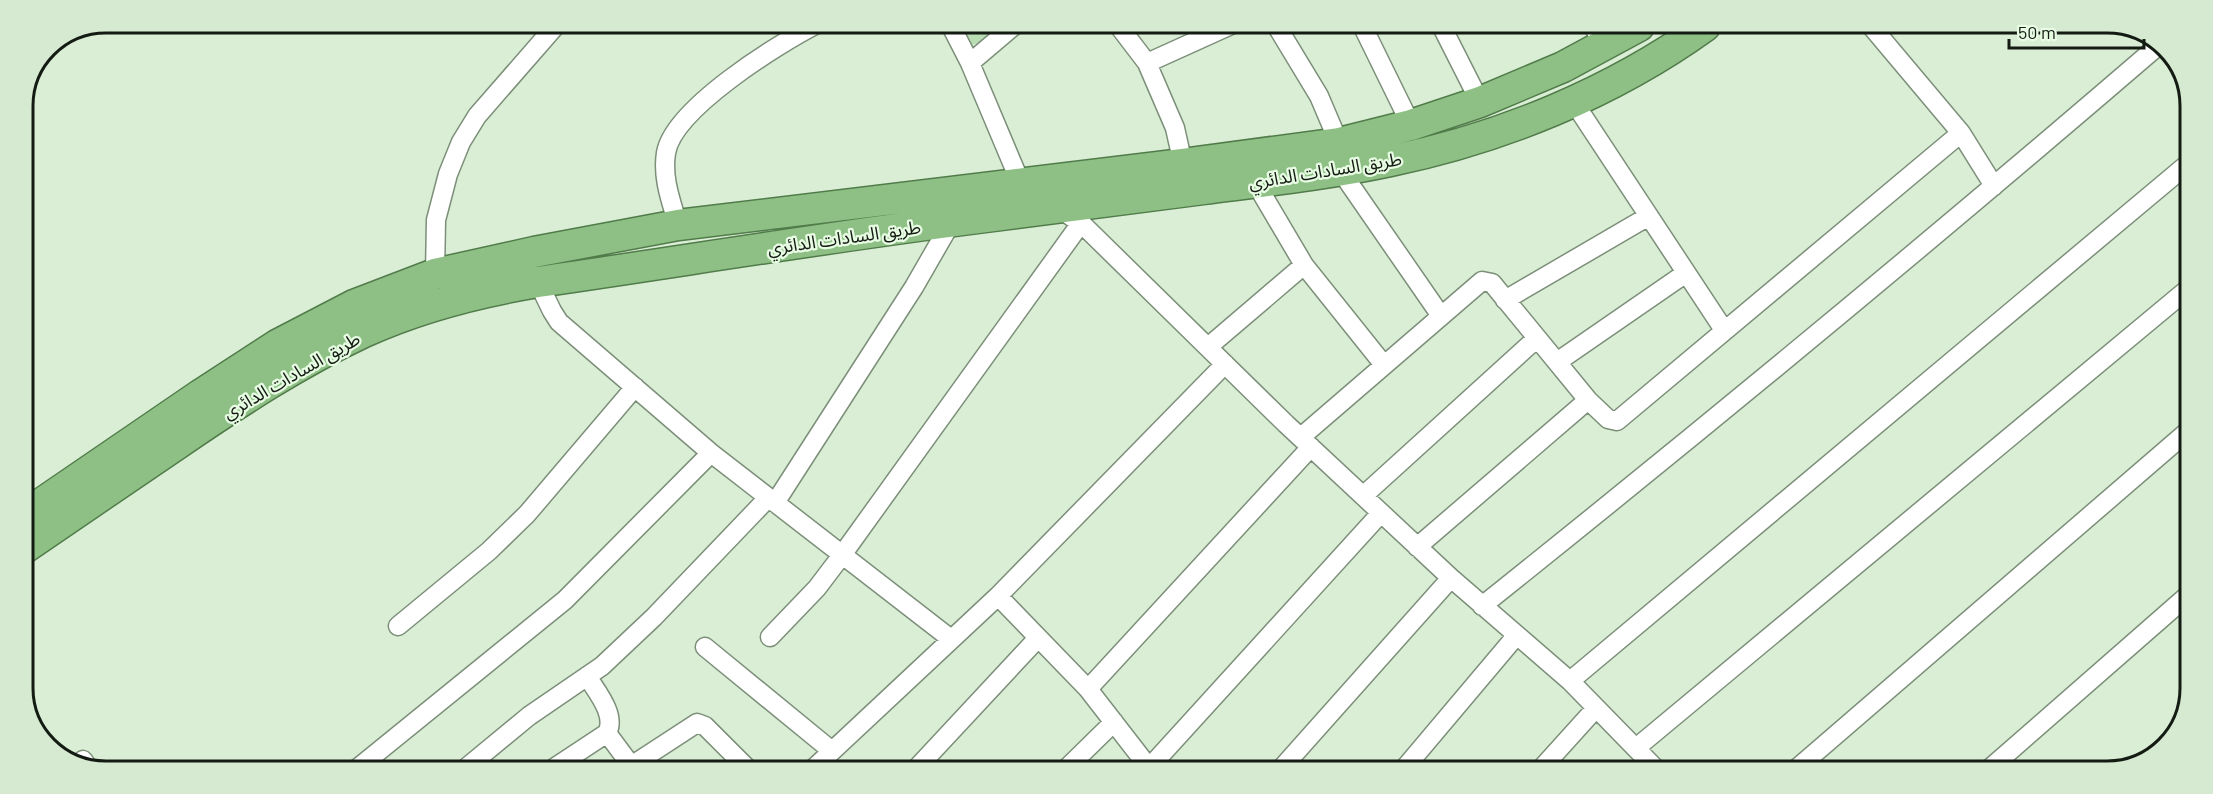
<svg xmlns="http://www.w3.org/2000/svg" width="2213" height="794" viewBox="0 0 2213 794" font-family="Barlow,'Noto Sans Arabic',sans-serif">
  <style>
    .green { fill: #b9deb3 }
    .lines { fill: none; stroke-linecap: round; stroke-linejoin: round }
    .minor-casing { stroke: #7c8f79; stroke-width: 21 }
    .trunk-casing { stroke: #517c4a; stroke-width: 33 }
    .minor { stroke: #fff; stroke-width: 18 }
    .trunk { stroke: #8ec086; stroke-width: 30 }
    .labels { text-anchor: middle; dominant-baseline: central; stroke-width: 4.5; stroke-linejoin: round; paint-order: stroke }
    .street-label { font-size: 18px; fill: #141b13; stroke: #e7fce3 }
    .rim { fill: none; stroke: #141b13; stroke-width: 3 }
  </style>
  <rect width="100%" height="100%" fill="#daeed6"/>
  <path class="green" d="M954 24H1005L986 41 965 47Z"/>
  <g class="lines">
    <g class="minor-casing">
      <path id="minor" d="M950 24 970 63 1021 184
        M1118 25 1147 63 1175 128 1183 164
        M1276 25 1319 96 1339 143
        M1362 25 1411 125
        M1441 25 1480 102
        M1593 26 1604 46
        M1871 26 1961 133 1994 186
        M970 63 1016 24
        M1147 63 1231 25
        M1573 101 1724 330
        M1340 170 1441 316
        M1255 182 1304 265 1384 365
        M1058 208 1081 223 1286 424 1451 578 1570 681 1658 771
        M678 225C671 201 662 178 666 153 673 109 778 44 817 24
        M435 274 436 220 448 174 461 142 477 116 558 23
        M1505 300 1649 216
        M1208 347 1304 265
        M1557 362 1686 273
        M1301 437 1482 281 1492 283 1588 400 1608 419 1617 421 1961 133
        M711 453 951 639
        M1363 496 1537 338
        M775 503 914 287 952 221
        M1417 547 1588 400
        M998 596 1088 689 1150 769
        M1482 606C1711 423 1937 236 2159 45
        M398 626 489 551 527 514 635 387
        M770 637 817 588 842 555 1081 223
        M705 647 832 751
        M587 676C596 691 617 715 607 733L633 768
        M1570 681 2190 162
        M1088 689 1311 447
        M1636 748 2189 288
        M83 760 88 767
        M631 766 697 723 705 726 748 769
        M358 768 565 600 711 453 559 322 552 311 538 282
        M466 768 529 716 602 666 654 617 768 498
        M554 768 607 733
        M1149 768 1381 513
        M813 769 998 596 1225 364
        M916 769 1038 638
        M1066 769 1114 722
        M1280 770 1451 578
        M1403 770 1516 636
        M1540 770 1596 708
        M1794 771 2188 431
        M1987 771 2187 596"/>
    </g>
    <g class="trunk-casing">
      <path id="trunk" d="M23 516 200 395 277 345 354 305 435 274 534 252 678 225 1183 164 1339 143 1411 125 1480 102 1563 67 1639 26
        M23 549C74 514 125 479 177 444 237 403 298 363 364 332 419 307 478 292 538 282 690 260 841 235 994 216 1064 207 1134 198 1204 189 1266 181 1329 174 1390 161 1501 138 1612 93 1705 26"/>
    </g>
    <use href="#minor" class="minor"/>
    <use href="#trunk" class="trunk"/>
  </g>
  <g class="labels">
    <g class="street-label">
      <text transform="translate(1325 170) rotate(-9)">طريق السادات الدائري</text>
      <text transform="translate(844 237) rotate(-8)">طريق السادات الدائري</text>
      <text transform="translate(291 375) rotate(-30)">طريق السادات الدائري</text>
    </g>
  </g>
  <path d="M0 0H2213V794H0ZM106 33H2107A73 73 0 0 1 2180 106V688A73 73 0 0 1 2107 761H106A73 73 0 0 1 33 688V106A73 73 0 0 1 106 33Z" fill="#d6ead2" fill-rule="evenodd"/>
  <path class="rim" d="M106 33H2107A73 73 0 0 1 2180 106V688A73 73 0 0 1 2107 761H106A73 73 0 0 1 33 688V106A73 73 0 0 1 106 33Z"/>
  <path d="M2009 39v9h135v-9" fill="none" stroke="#141b13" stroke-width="3"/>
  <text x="2018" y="39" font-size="18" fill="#141b13" stroke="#e7fce3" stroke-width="4.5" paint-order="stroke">50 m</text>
</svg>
